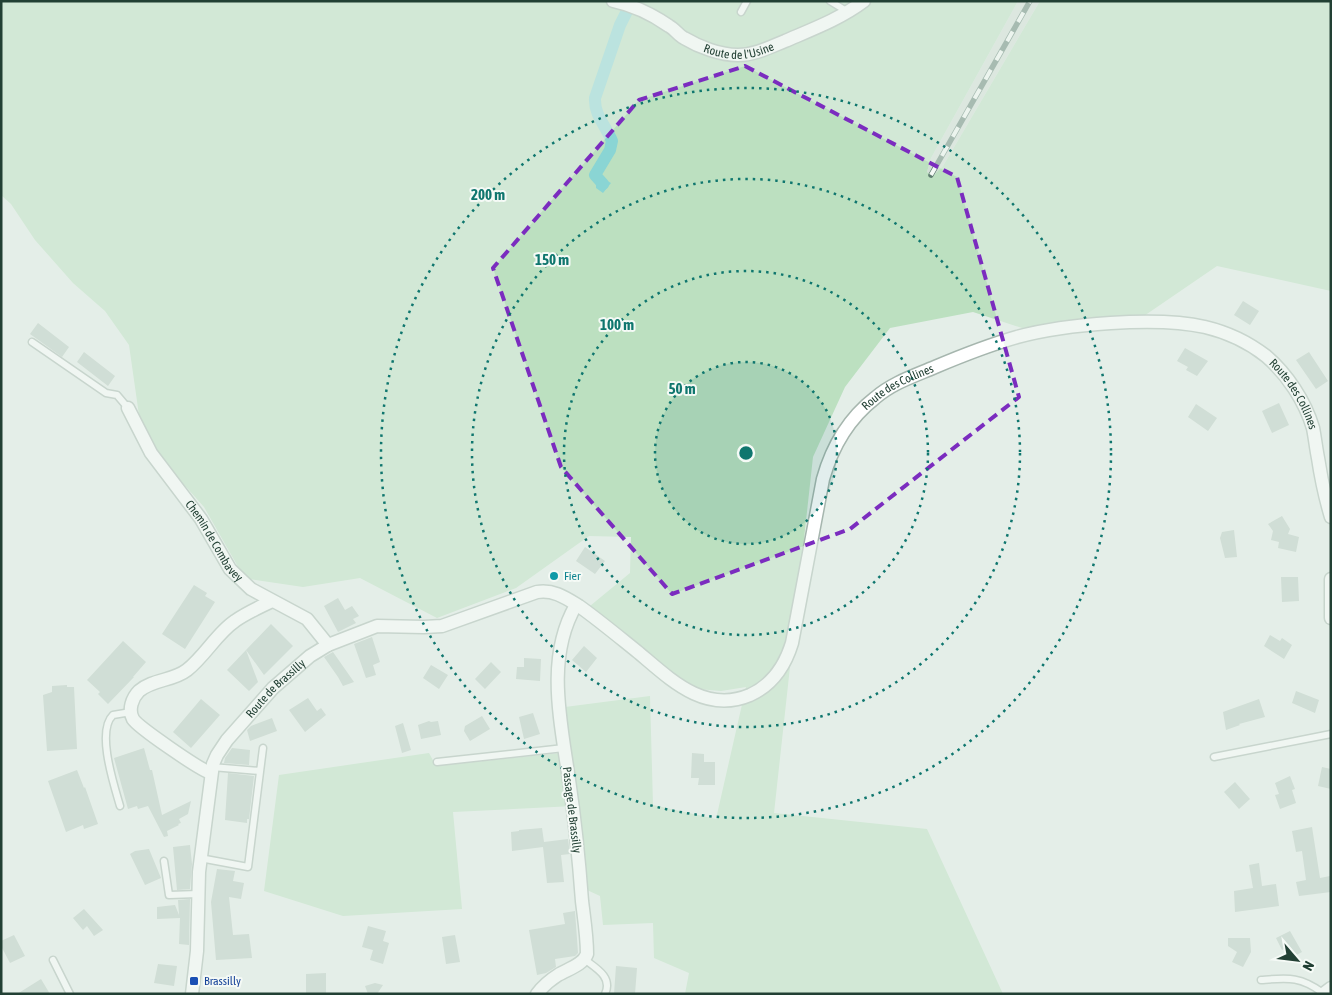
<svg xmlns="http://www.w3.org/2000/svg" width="1332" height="995" viewBox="0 0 1332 995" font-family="'Asap Condensed',sans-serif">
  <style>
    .built { fill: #d2ded6 }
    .green { fill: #bce0c0 }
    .water { fill: #8ad5d4 }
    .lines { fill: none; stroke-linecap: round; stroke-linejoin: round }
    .canal { stroke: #8ad5d4; stroke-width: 12 }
    .building { fill: #b9c9c0 }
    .lane-casing { stroke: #a6b6ae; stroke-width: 9 }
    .street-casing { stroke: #a6b6ae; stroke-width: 15 }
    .lane { stroke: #fff; stroke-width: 6 }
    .street { stroke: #fff; stroke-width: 12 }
    .rail-casing { stroke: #5d7c6f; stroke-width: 5.5 }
    .rail { stroke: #f5faf6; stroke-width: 4; stroke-dasharray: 11; stroke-linecap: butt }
    .marked { fill: none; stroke: #7b2cbf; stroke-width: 4; stroke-dasharray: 10 6; stroke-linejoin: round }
    .ring { fill: none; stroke: #0f766e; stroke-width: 2.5; stroke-dasharray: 2.5 5 }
    .culture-dot { fill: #0f9aa8; stroke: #f5faf6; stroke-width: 2 }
    .transit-dot { fill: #1a4fb4; stroke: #f5faf6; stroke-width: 2 }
    .labels { text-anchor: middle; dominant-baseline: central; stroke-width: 4; stroke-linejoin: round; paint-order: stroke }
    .street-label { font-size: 12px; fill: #224034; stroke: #f5faf6 }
    .culture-label { font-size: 12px; fill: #0d838f; stroke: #f5faf6; text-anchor: start }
    .transit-label { font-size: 12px; fill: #164399; stroke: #f5faf6; text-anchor: start }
    .centre { fill: #0f766e; stroke: #f5faf6; stroke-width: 2.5 }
    .ring-label { font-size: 15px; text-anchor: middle; font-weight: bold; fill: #0f766e; stroke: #f5faf6; stroke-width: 4; stroke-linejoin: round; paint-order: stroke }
  </style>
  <rect width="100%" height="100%" fill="#e4eee8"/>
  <path class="built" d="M1018 1H1040L943 166 934 177 927 172 931 158Z"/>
  <path class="green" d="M1 1H1018L931 158 927 172 933 176 943 166 1040 1H1331V291L1217 266 1141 318 1022 328 973 312 890 328 845 387 813 457 774 813 927 829 1003 994H685L689 973 654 958 653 923 603 925 600 896 587 890 574 806 453 812 462 909 343 916 264 891 279 775 429 753 436 766 570 752 565 707 650 696 653 805 716 819 746 687 721 691 698 689 683 682 590 606 630 573 631 537 589 536 516 588 437 618 360 578 303 587 249 579 241 572 204 507 163 461 139 415 129 345 105 311 73 283 35 240 11 204 1 195Z"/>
  <path class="water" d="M600 177 611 183 603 193 596 188V183Z"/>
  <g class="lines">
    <path class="canal" d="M603 184 595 175 610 150 612 141C606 126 594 115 595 98L620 25 632 1"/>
  </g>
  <path class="building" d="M1243 301 1259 311 1250 325 1234 315Z
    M38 323 69 347 62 357 30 334Z
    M1185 348 1208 361 1197 376 1186 370 1188 367 1177 361Z
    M84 352 115 376 108 386 77 362Z
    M1309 352 1328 381 1316 389 1296 360Z
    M1279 403 1289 425 1272 433 1262 411Z
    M1196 404 1217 418 1208 431 1188 417Z
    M1282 516 1290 529 1288 534 1299 537 1296 552 1278 548 1279 542 1271 540 1273 531 1268 524Z
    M1234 530 1237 557 1225 558 1220 538 1222 532Z
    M585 547 605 561 595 574 576 561Z
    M1281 577H1298L1299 601 1282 602Z
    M194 585 207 593 205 596 215 602 185 649 162 634Z
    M338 598 345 610 352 606 359 616 353 619 356 623 338 632 324 606Z
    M271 624 293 646 264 675 246 650Z
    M1270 635 1280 641 1282 638 1292 645 1284 659 1264 646Z
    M372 637 380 662 373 665 376 675 366 678 354 644Z
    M123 641 146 662 133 677H134L108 704 98 694 100 692 87 680Z
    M584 646 597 658 586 672 572 660Z
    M246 650 258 682 249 691 227 670Z
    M333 652 354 682 343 686 338 677 324 657Z
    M524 658 541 659 540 681 516 679 517 667H524Z
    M491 662 501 672 485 689 475 679Z
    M431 665 448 675 439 689 423 678Z
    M67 685V687H74L77 749 47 751 43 695 52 692V686Z
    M1296 691 1319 700 1315 713 1292 703Z
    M308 698 317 711 321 708 326 715 305 732 289 710Z
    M201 699 220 715 191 748 173 732Z
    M1259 699 1265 717 1239 724 1240 725 1226 730 1223 712Z
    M533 713 540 734 524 739 519 717Z
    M482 716 490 729 470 741 464 731 465 726Z
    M272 718 277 731 250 741 247 730 251 726Z
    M429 721 431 722 438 721 441 735 421 739 418 725Z
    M403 723 411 750 402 753 395 726Z
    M144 748 150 770H152L162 815 191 801 188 814 179 819 181 823 178 824 179 825 167 831 168 836 164 837 148 806 138 809 137 806 128 809 114 758Z
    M232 748 250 750 249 765 224 763 225 758Z
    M692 753 704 754V762H715V785H698L699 778H691Z
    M1322 767 1331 769V789L1318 786Z
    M77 770 84 788 85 787 98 824 84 829 83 825 66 832 48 781Z
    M228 773 254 776 249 819H247V823L225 820Z
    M1290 776 1295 789 1292 790 1296 803 1280 809 1275 795 1279 794 1275 783Z
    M1235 782 1250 799 1239 809 1224 792Z
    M1312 827 1320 878 1330 876 1331 892 1299 896 1296 882 1306 880 1302 851 1296 852 1292 831Z
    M542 828 544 842 568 839 570 854 561 855 564 882 547 883 543 847 512 851 511 832 519 831V830Z
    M190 845 192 864 190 889 177 890 173 847Z
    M149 849 161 878 145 885 130 854 135 851Z
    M1259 863 1262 886 1276 884 1279 906 1235 912 1234 891 1253 888 1249 865Z
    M217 869 235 871 233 881 244 883 241 899 229 897 233 935 249 934 252 958 216 960 211 902Z
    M190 899 189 945 179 944 180 918 157 919V907L175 905 179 915 178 900Z
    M84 909 103 930 94 936 87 926 83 930 73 918Z
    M575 911 578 953 575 956 555 959 556 967 546 973 537 975 529 930 565 924 563 913Z
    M368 926 386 931 383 941 389 943 383 964 370 960 373 950 362 947Z
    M1290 931 1302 952 1289 959 1284 949 1282 950 1276 938Z
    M14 935 25 956 10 963 1 946V941Z
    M455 935 460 962 446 964 442 937Z
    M1228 938H1250L1251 952 1243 967 1232 962 1237 952 1228 946Z
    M158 964 177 966 174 986 154 983Z
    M616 966 637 968 635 994H614Z
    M326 973V994H306V974Z
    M41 979 50 994H17Z
    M375 983 383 985 377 994H368L365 986Z"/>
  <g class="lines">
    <g class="lane-casing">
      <path id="lane" d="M830 1 848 12
        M741 12 747 1
        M32 342 106 393 117 395 128 408
        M1214 757 1331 734
        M437 762 564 748
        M212 767 260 771
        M120 806C114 785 96 731 113 715L131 712
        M200 858 248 867 263 748
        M164 861 169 895 198 894
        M584 959C596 968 613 977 605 994
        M53 960 70 994
        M1261 980C1288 978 1300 976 1323 993"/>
    </g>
    <g class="street-casing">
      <g id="street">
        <path id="s1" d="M613 1C632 5 653 15 669 26 675 29 678 35 684 38 699 47 720 55 738 55 755 55 770 47 785 41 813 29 840 19 864 1"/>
        <path id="s2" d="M128 408 151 453 201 519 230 569 251 589 307 619 328 645"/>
        <path d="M1331 579V618"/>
        <path d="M211 773C200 770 138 727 133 719 128 710 132 698 139 691 153 679 173 681 187 670 205 656 217 633 235 621 246 613 260 607 272 601"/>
        <path id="s3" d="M192 994 197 951 199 872 213 764 217 755 227 740 273 688 310 656 328 645 377 626 424 627 442 626 537 592C553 589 566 598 579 606 600 621 619 637 639 653 671 680 705 714 750 695 772 685 785 666 792 643L823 479C832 447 848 419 875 398 892 383 914 376 935 367 961 356 989 345 1017 337 1065 324 1156 316 1205 327 1226 332 1248 342 1266 356 1287 374 1305 401 1313 428 1315 438 1316 448 1318 458 1321 478 1325 497 1331 517"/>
        <path d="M537 994C543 986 550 980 558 975 568 969 583 965 587 954 587 936 584 918 582 901 579 860 575 820 569 780 561 722 545 658 576 605"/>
        <path d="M1323 994 1331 988"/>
      </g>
    </g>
    <use href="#lane" class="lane"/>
    <use href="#street" class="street"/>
    <g class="rail-casing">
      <path id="rail" d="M931 175 1030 1"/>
    </g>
    <use href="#rail" class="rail"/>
  </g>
  <path d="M0 0H1332V995H0ZM745 66 957 177 1019 397 850 529 672 594 561 467 493 268 639 100Z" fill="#e4eee8" fill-opacity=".55" fill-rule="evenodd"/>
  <path class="marked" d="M745 66 957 177 1019 397 850 529 672 594 561 467 493 268 639 100Z"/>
  <circle cx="746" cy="453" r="91" fill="#0f766e" fill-opacity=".12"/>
  <g class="ring">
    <circle cx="746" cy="453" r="91"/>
    <circle cx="746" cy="453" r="182"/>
    <circle cx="746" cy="453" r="274"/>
    <circle cx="746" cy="453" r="365"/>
  </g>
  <circle class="culture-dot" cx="554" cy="576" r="5"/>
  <rect class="transit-dot" x="189" y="976" width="10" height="10" rx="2.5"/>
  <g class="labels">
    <g class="street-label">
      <text stroke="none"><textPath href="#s1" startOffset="139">Route de l'Usine</textPath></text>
      <text stroke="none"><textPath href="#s3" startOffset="1224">Route des Collines</textPath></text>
      <text stroke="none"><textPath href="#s3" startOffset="1659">Route des Collines</textPath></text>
      <text stroke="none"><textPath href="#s2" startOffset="159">Chemin de Combavey</textPath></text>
      <text stroke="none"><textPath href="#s3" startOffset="330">Route de Brassilly</textPath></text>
      <text transform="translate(572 810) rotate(83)">Passage de Brassilly</text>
    </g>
    <g class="culture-label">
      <text x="564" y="576">Fier</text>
    </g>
    <g class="transit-label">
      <text x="204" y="981">Brassilly</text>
    </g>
  </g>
  <circle cx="746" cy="453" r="8" class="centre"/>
  <g class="ring-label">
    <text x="488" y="200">200 m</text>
    <text x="552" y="265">150 m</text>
    <text x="617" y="330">100 m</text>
    <text x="682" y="394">50 m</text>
  </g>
  <rect width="1332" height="995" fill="none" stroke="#224034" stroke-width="5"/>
  <g transform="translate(1297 960) rotate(118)" stroke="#f5faf6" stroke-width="4" paint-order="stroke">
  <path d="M0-4L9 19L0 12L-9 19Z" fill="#224034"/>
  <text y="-8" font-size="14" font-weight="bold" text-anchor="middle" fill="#224034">N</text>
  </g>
</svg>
